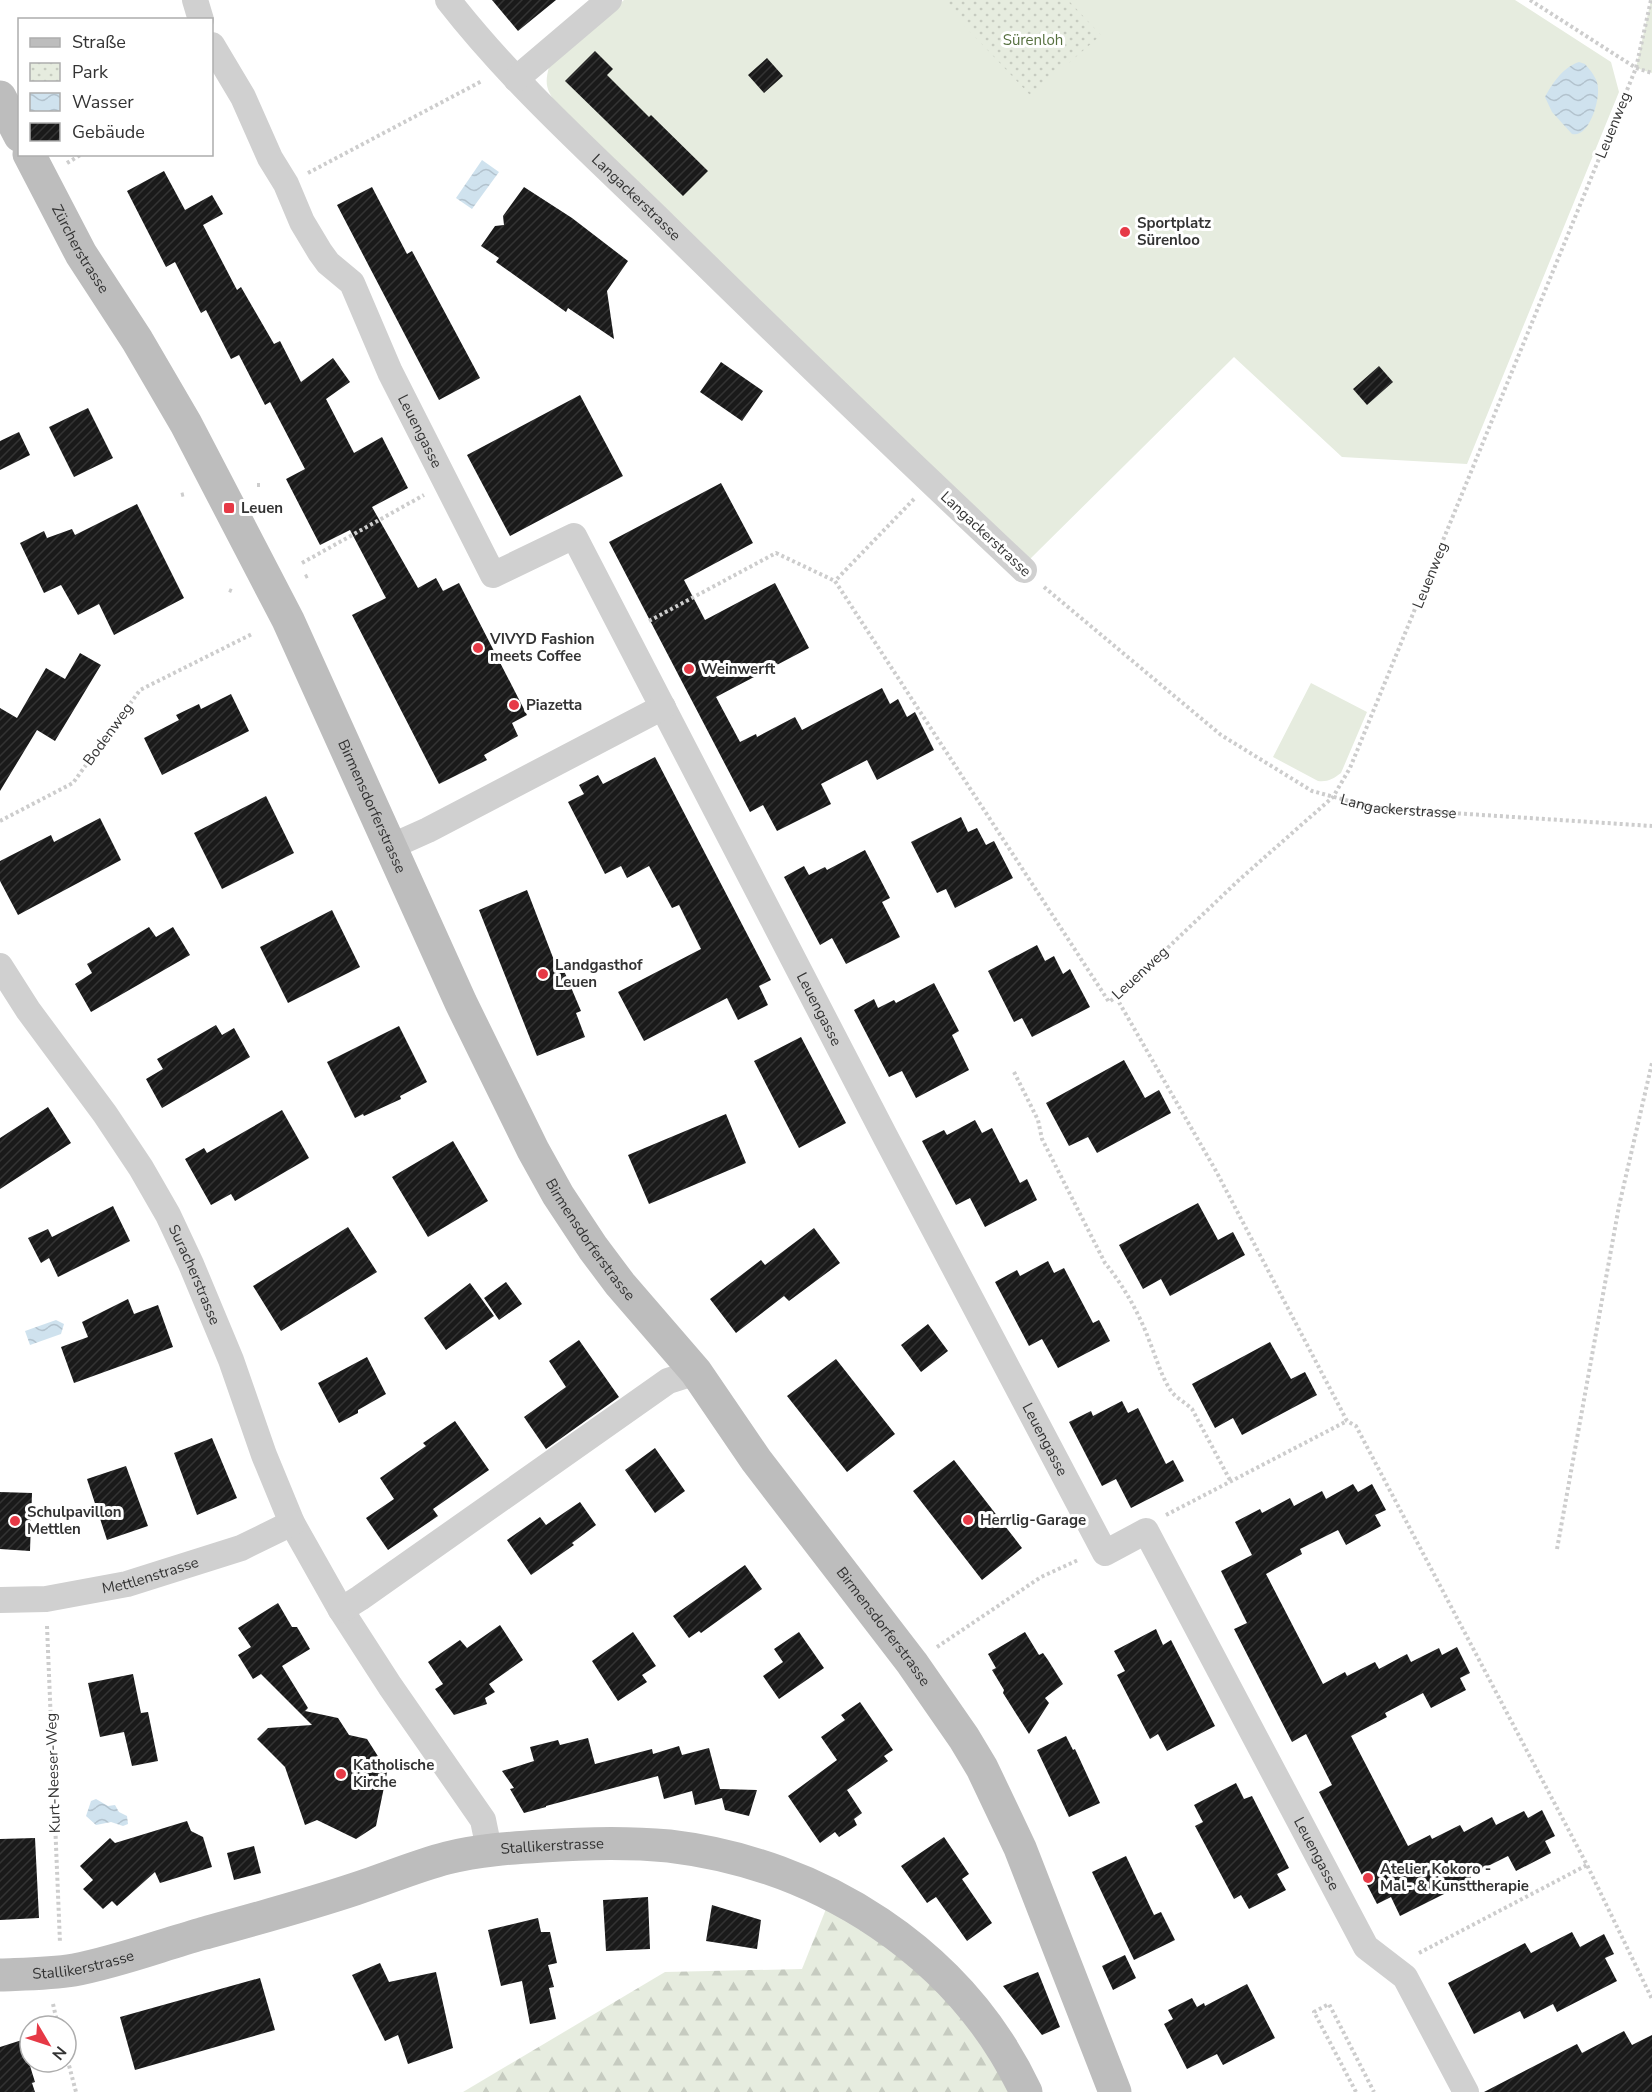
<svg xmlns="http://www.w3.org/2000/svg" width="1652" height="2092" viewBox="0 0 1652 2092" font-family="'Nunito Sans',sans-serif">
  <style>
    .grass { fill: #e6ecdf }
    .forest { fill: url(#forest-firs) }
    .park { fill: url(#park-dots) }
    .water { fill: url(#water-waves) }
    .building { fill: url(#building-hatch) }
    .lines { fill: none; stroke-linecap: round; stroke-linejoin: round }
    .path { stroke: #cdcdcd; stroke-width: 4; stroke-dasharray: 3 3; stroke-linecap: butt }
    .minor { stroke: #d0d0d0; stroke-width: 26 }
    .secondary { stroke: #bdbdbd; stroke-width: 33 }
    .poi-dot { fill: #e63946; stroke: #fff; stroke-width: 2 }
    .labels { text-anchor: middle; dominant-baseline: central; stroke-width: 6; stroke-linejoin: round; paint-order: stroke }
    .park-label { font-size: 15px; fill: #56703f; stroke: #fff }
    .street-label { font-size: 15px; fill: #333; stroke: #fff }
    .poi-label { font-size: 15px; font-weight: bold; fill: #333; stroke: #fff; text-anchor: start }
  </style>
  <defs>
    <pattern id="forest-firs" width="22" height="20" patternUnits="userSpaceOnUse" patternTransform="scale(1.5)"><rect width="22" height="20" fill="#e6ecdf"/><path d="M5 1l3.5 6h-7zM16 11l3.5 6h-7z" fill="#c6cbc0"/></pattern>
    <pattern id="park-dots" width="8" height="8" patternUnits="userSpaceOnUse" patternTransform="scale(1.5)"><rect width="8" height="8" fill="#e6ecdf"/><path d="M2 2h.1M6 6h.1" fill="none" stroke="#c6cbc0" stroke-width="1.8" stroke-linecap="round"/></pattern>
    <pattern id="water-waves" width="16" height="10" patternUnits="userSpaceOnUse" patternTransform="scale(1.5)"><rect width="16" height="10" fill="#cfe2ee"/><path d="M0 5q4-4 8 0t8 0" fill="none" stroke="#b2c2cd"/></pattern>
    <pattern id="building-hatch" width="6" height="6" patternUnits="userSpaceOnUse" patternTransform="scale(1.5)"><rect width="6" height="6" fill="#1a1a1a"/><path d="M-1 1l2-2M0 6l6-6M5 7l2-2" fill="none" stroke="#333"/></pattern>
  </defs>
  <rect width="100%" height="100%" fill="#fff"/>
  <path class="grass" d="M624 0H1515L1611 62 1619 92 1467 464 1342 457 1234 357 1028 561 558 106C547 91 544 85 549 67Z
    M1651 0H1652V73L1636 68Z
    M1311 683 1367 712 1341 773C1333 779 1328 782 1318 781L1273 757Z"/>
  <path class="forest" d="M832 1894 898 1935 1026 2092H463L665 1972 802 1969Z"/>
  <path class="park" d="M940 0H1068L1101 35 1031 96Z"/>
  <path class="water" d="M1579 62 1585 64C1591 71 1598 79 1598 89 1599 102 1589 138 1572 134L1552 112 1545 97C1552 84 1563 67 1579 62Z
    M482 160 499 172 472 209 456 198Z
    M56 1320 64 1324 61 1334 30 1345 25 1331Z
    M96 1799 108 1806 115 1805 119 1812 127 1816 128 1824 123 1826 111 1822 96 1825 86 1816 91 1801Z"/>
  <path class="building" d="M492 0H556L518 31Z
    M595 51 613 69 607 75 649 117 651 115 708 171 683 196 565 81Z
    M767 58 783 76 764 93 748 75Z
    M164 171 185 210 212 195 223 214 203 225 237 290 241 287 274 344 280 341 301 382 333 358 350 382 326 399 354 453 382 437 408 488 372 507 418 588 436 578 443 591 459 583 527 715 512 723 518 736 484 755 487 760 439 784 352 615 386 598 350 530 320 545 286 479 305 469 270 402 265 405 239 355 231 359 206 310 201 313 175 262 166 267 127 191Z
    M372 187 407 254 412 251 480 378 439 400 337 205Z
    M524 187 572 218 628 261 607 291 614 339 568 308 566 312 496 262 499 258 481 246 495 226 504 225 503 216Z
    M721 362 763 391 742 421 700 392Z
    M1379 366 1393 382 1367 405 1353 389Z
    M580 395 623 476 510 536 467 455Z
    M88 408 113 458 74 477 49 427Z
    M19 432 30 455 0 470V441Z
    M721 483 753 543 684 580 694 599 705 620 775 583 809 648 716 697 740 742 756 734 757 737 795 717 802 730 882 688 890 704 898 699 907 717 915 712 934 750 877 780 867 760 821 784 831 804 777 831 763 805 750 812 609 542Z
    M137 504 184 598 114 635 99 604 78 615 61 585 44 593 20 543 44 531 47 538 72 529 75 535Z
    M80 653 101 665 55 741 37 730 0 791V708L17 718 46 668 65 679Z
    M231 694 249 731 162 775 144 738 179 720 176 715 199 704 201 709Z
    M655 757 771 980 759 986 768 1005 738 1020 727 998 644 1041 618 992 701 949 679 905 672 908 649 866 627 878 621 866 605 874 568 802 584 794 579 785 598 775 603 784Z
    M266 796 294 853 222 889 194 833Z
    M961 817 968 832 977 828 986 845 994 841 1013 878 955 908 946 889 937 893 911 842Z
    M100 818 121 860 18 915 0 881V861L51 835 54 842Z
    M865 850 890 898 882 902 900 937 846 964 832 938 820 945 784 877 804 866 809 875 825 867 827 870Z
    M527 890 557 968 562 966 581 1011 576 1013 585 1037 537 1056 479 910Z
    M332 910 360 967 288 1003 260 947Z
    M149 927 156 937 173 927 190 955 91 1012 75 984 92 973 87 964Z
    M1037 945 1045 961 1054 956 1063 974 1070 969 1090 1007 1032 1037 1022 1018 1014 1022 988 971Z
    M934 983 959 1031 952 1035 969 1070 916 1098 902 1071 889 1077 854 1010 874 999 878 1008 894 1000 896 1003Z
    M216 1025 222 1035 234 1028 250 1057 162 1108 146 1079 163 1069 157 1059Z
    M399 1026 427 1082 400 1096 401 1099 364 1116 363 1114 355 1118 327 1062Z
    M801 1037 846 1123 799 1148 754 1061Z
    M1124 1060 1145 1098 1159 1090 1171 1113 1097 1153 1088 1137 1069 1146 1046 1103Z
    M48 1107 71 1143 0 1189V1138Z
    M282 1110 309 1158 235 1201 231 1194 211 1205 185 1159 204 1148 207 1153Z
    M726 1114 746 1163 649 1204 628 1155Z
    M975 1120 982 1133 992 1128 1020 1183 1027 1179 1037 1200 985 1227 970 1198 956 1205 922 1141 944 1130 947 1135Z
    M453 1141 488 1201 428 1237 392 1177Z
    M1198 1203 1218 1240 1233 1232 1245 1255 1170 1296 1161 1279 1143 1289 1119 1245Z
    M113 1206 130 1241 58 1277 49 1258 41 1263 28 1238 48 1229 52 1237Z
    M348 1227 377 1272 281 1331 253 1286Z
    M814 1228 840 1263 789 1301 784 1296 736 1333 710 1299 761 1260 765 1265Z
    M1048 1261 1054 1273 1064 1268 1093 1323 1099 1320 1110 1341 1058 1368 1042 1339 1029 1346 995 1282 1017 1270 1020 1276Z
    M506 1282 522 1304 499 1320 484 1298Z
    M470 1283 494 1316 446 1350 424 1318Z
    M128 1299 134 1314 158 1305 173 1347 74 1383 61 1347 88 1337 82 1322Z
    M928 1324 948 1351 921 1372 901 1345Z
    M579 1340 619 1397 546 1449 524 1417 566 1387 549 1361Z
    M1270 1342 1291 1379 1305 1372 1317 1395 1242 1435 1233 1418 1215 1428 1192 1384Z
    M367 1357 386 1394 358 1410V1413L339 1423 318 1383Z
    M836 1359 895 1434 847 1472 787 1396Z
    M1122 1401 1128 1413 1138 1408 1166 1464 1173 1460 1184 1481 1131 1508 1116 1479 1102 1486 1069 1422 1091 1411 1093 1416Z
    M455 1421 489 1470 433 1509 438 1516 388 1550 366 1518 394 1499 380 1478 426 1446 423 1443Z
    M212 1438 237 1498 197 1515 174 1453Z
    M655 1448 685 1491 655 1513 625 1470Z
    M954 1460 1022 1548 982 1580 913 1491Z
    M126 1466 148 1526 107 1540 87 1479Z
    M1353 1484 1358 1492 1372 1484 1386 1510 1375 1515 1381 1526 1346 1545 1338 1530 1300 1549 1302 1554 1266 1574 1323 1684 1345 1672 1347 1676 1375 1662 1379 1669 1407 1654 1411 1662 1439 1648 1442 1655 1457 1647 1470 1673 1460 1678 1466 1690 1431 1708 1423 1693 1385 1713 1387 1717 1351 1736 1408 1846 1430 1835 1432 1839 1460 1825 1464 1832 1492 1817 1496 1825 1524 1811 1528 1818 1542 1810 1555 1836 1545 1841 1551 1853 1516 1871 1508 1856 1470 1875 1472 1880 1400 1916 1391 1897 1377 1904 1319 1792 1332 1785 1306 1734 1292 1742 1234 1629 1247 1623 1221 1571 1252 1555 1235 1522 1260 1509 1262 1513 1290 1498 1294 1506 1322 1491 1326 1499Z
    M0 1492 32 1493 30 1551 0 1549Z
    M580 1502 596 1525 572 1543 574 1545 531 1575 507 1540 540 1517 546 1525Z
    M745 1565 762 1589 701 1633 699 1631 689 1638 673 1616Z
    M278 1603 292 1627H297L310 1649 282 1666 308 1708 305 1711 338 1718 349 1735 367 1739 381 1761 389 1763 376 1826 356 1839 317 1820 305 1825 285 1767 257 1739 268 1728 312 1725 261 1674 253 1679 238 1655 251 1647 238 1628Z
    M500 1625 523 1660 489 1684 495 1692 485 1698 487 1704 454 1715 435 1689 443 1684 428 1662 460 1640 467 1648Z
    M1156 1629 1163 1645 1171 1640 1215 1726 1167 1751 1158 1734 1150 1739 1117 1675 1125 1671 1114 1651Z
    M633 1632 656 1666 642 1675 647 1682 618 1701 592 1661Z
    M799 1632 824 1668 779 1699 763 1676 783 1662 774 1649Z
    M1025 1632 1039 1655 1043 1653 1048 1660 1063 1684 1045 1698 1049 1703 1029 1734 1003 1693 1004 1690 992 1670 996 1668 988 1654Z
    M133 1674 141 1713 148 1712 158 1761 132 1766 124 1732 100 1737 88 1683Z
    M860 1702 893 1750 884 1756 888 1761 847 1790 862 1813 854 1819 857 1825 839 1837 835 1832 820 1843 788 1796 837 1760 821 1737 845 1720 841 1715Z
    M1066 1736 1073 1750 1075 1749 1100 1803 1069 1817 1037 1750Z
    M588 1738 595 1764 652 1749 653 1754 679 1746 682 1755 709 1748 720 1789 757 1790 749 1816 725 1810 722 1798 695 1805 692 1791 664 1799 658 1776 546 1806V1807L524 1813 510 1789 514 1788 502 1771 534 1761 530 1747 558 1740 560 1745Z
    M1236 1783 1244 1799 1252 1796 1289 1868 1277 1874 1286 1890 1249 1909 1241 1895 1234 1899 1195 1826 1203 1822 1194 1805Z
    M187 1821 191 1831 203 1837 212 1867 160 1883 155 1872 117 1906 112 1901 103 1909 83 1889 93 1880 80 1866 110 1838 115 1843Z
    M944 1837 969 1874 962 1879 992 1923 967 1941 936 1897 927 1903 901 1866Z
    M35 1838 39 1918 0 1920V1839Z
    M254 1846 261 1873 234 1880 227 1853Z
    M1126 1856 1154 1915 1161 1912 1175 1940 1134 1960 1092 1872Z
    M648 1897 650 1949 606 1951 603 1900Z
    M712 1905 761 1920 757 1949 706 1941Z
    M538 1918 541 1932H550L557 1963 548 1965 554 1987 549 1988 556 2019 530 2024 522 1981 501 1986 488 1930Z
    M1572 1932 1580 1947 1604 1934 1614 1954 1605 1958 1617 1981 1557 2012 1553 2004 1524 2019 1520 2011 1474 2034 1448 1983 1525 1943 1531 1953Z
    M1125 1955 1136 1978 1113 1990 1102 1966Z
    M380 1963 389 1982 436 1972 453 2048 408 2064 398 2035 385 2041 352 1975Z
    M1038 1972 1060 2027 1042 2035 1003 1986Z
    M260 1978 275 2030 135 2070 120 2017Z
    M1247 1984 1275 2038 1223 2065 1217 2054 1187 2069 1164 2024 1173 2019 1168 2010 1192 1998 1197 2007 1204 2003 1205 2006Z
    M1624 2031 1632 2045 1652 2035V2092H1484L1577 2044 1582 2053Z
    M22 2040 35 2082 32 2083 35 2092H0V2047Z"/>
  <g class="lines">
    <g class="path">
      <path d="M1530 0 1636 68 1652 73"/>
      <path d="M67 163 82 154"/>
      <path d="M308 173 482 81"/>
      <path d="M257 485H261"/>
      <path d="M181 495 185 494"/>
      <path d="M914 499 835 581 1109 1002 1116 997 1240 879 1333 797 1350 768 1636 68 1651 0"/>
      <path d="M302 563 424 495"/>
      <path d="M305 577 309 575"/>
      <path id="s1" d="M1044 587 1221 735 1312 791 1375 808 1652 826"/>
      <path d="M229 590 234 592"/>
      <path d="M649 621 776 553 835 581"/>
      <path d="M0 821 73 783 140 690 252 634"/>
      <path d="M1116 997 1216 1171 1347 1421 1356 1426 1587 1865 1652 1999"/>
      <path d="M1014 1072 1038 1120 1042 1139 1105 1263C1123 1285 1139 1313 1149 1340 1156 1357 1161 1376 1171 1391 1176 1398 1186 1403 1192 1409L1231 1482"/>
      <path d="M1166 1515 1347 1421"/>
      <path d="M1557 1549 1619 1206 1652 1063"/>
      <path d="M47 1626 60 1943"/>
      <path d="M937 1647 1041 1577 1078 1560"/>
      <path d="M1419 1953 1587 1865"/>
      <path d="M53 2004 58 2026"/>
      <path d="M66 2054 76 2092"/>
      <path d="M1356 2092 1314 2012 1329 2004 1374 2092"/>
    </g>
    <g class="minor">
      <path d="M195 0 201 20"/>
      <path id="s2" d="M448 0C511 81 588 150 662 222 781 339 902 455 1024 570"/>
      <path id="s3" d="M212 45 243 97 270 158 286 184 302 222 320 252 328 263 352 283 390 372 493 575 574 536 886 1138 1105 1553 1146 1531 1366 1947 1405 1977 1466 2092"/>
      <path d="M516 79 609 0"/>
      <path d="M390 847 428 830 663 707"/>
      <path id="s4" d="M0 966 28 1010 105 1114 141 1168 168 1215 191 1264 231 1360 264 1455 292 1523 341 1610 390 1686 483 1820 489 1849"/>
      <path id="s5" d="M0 1600 46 1599 127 1584 241 1548 292 1523"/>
      <path d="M341 1610 360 1598 668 1381 696 1372"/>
    </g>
    <g class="secondary">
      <path d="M0 97 20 136"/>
      <path id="s6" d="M29 154 81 254 137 340 186 424 288 620 461 1003 533 1150 558 1195 593 1248 620 1284 696 1372 756 1460 912 1663 964 1738 982 1768 1020 1848 1115 2092"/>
      <path id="s7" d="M0 1975C25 1974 50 1974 74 1970 117 1962 159 1946 201 1934 252 1920 304 1906 355 1889 386 1879 416 1866 447 1858 479 1850 510 1848 543 1846 586 1843 627 1842 669 1846 820 1864 960 1952 1026 2092"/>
    </g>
  </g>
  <g class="poi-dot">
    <circle cx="1125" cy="232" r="6"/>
    <rect x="223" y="502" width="12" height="12" rx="3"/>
    <circle cx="478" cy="648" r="6"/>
    <circle cx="689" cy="669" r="6"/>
    <circle cx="514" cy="705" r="6"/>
    <circle cx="543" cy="974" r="6"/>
    <circle cx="968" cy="1520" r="6"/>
    <circle cx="15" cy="1521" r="6"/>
    <circle cx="341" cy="1774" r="6"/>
    <circle cx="1368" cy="1878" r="6"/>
  </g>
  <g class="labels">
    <g class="park-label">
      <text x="1033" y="40">Sürenloh</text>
    </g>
    <g class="street-label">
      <text transform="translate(1613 125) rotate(-68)">Leuenweg</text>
      <text stroke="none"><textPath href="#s2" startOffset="273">Langackerstrasse</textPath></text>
      <text stroke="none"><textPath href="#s6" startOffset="108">Zürcherstrasse</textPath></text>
      <text stroke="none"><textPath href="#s3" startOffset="442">Leuengasse</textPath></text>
      <text transform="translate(986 534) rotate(43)">Langackerstrasse</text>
      <text transform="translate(1430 575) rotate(-68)">Leuenweg</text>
      <text transform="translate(108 734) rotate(-54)">Bodenweg</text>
      <text stroke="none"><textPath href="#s1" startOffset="426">Langackerstrasse</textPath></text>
      <text stroke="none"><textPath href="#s6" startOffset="738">Birmensdorferstrasse</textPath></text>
      <text transform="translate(1140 973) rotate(-43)">Leuenweg</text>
      <text stroke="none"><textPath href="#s3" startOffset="1226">Leuengasse</textPath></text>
      <text stroke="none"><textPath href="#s6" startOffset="1224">Birmensdorferstrasse</textPath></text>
      <text stroke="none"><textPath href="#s4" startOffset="366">Suracherstrasse</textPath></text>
      <text stroke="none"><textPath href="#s3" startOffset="1712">Leuengasse</textPath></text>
      <text stroke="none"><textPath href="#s5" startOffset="153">Mettlenstrasse</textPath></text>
      <text stroke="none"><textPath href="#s6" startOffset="1710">Birmensdorferstrasse</textPath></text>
      <text transform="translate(53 1773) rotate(-92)">Kurt-Neeser-Weg</text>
      <text stroke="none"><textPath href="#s7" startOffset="570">Stallikerstrasse</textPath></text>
      <text stroke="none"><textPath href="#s3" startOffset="2252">Leuengasse</textPath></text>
      <text stroke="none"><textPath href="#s7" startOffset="84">Stallikerstrasse</textPath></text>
    </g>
    <g class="poi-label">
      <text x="1137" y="223">Sportplatz<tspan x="1137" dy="17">Sürenloo</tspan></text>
      <text x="241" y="508">Leuen</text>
      <text x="490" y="639">VIVYD Fashion<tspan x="490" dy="17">meets Coffee</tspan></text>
      <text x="701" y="669">Weinwerft</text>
      <text x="526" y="705">Piazetta</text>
      <text x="555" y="965">Landgasthof<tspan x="555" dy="17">Leuen</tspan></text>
      <text x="27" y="1512">Schulpavillon<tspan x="27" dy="17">Mettlen</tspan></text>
      <text x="980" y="1520">Herrlig-Garage</text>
      <text x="353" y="1765">Katholische<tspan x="353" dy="17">Kirche</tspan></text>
      <text x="1380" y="1869">Atelier Kokoro -<tspan x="1380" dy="17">Mal- &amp; Kunsttherapie</tspan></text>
    </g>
  </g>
  <rect x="18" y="18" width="195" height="138" fill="#ffffff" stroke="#adadad" stroke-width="1.5"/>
  <rect x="30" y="38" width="30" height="9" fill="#bdbdbd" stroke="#adadad" stroke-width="1.5"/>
  <text x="72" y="48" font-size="18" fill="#333333">Straße</text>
  <rect x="30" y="63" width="30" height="18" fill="url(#park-dots)" stroke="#adadad" stroke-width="1.5"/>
  <text x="72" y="78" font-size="18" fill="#333333">Park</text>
  <rect x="30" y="93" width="30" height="18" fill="url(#water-waves)" stroke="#adadad" stroke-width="1.5"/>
  <text x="72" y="108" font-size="18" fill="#333333">Wasser</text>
  <rect x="30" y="123" width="30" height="18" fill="url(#building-hatch)" stroke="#adadad" stroke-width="1.5"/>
  <text x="72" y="138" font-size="18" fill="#333333">Gebäude</text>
  <g transform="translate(48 2044) rotate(129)"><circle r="28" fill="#ffffff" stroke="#adadad" stroke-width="1.5"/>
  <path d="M0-4.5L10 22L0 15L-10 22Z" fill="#e63946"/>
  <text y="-9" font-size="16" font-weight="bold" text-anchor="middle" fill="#333333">N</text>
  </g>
</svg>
